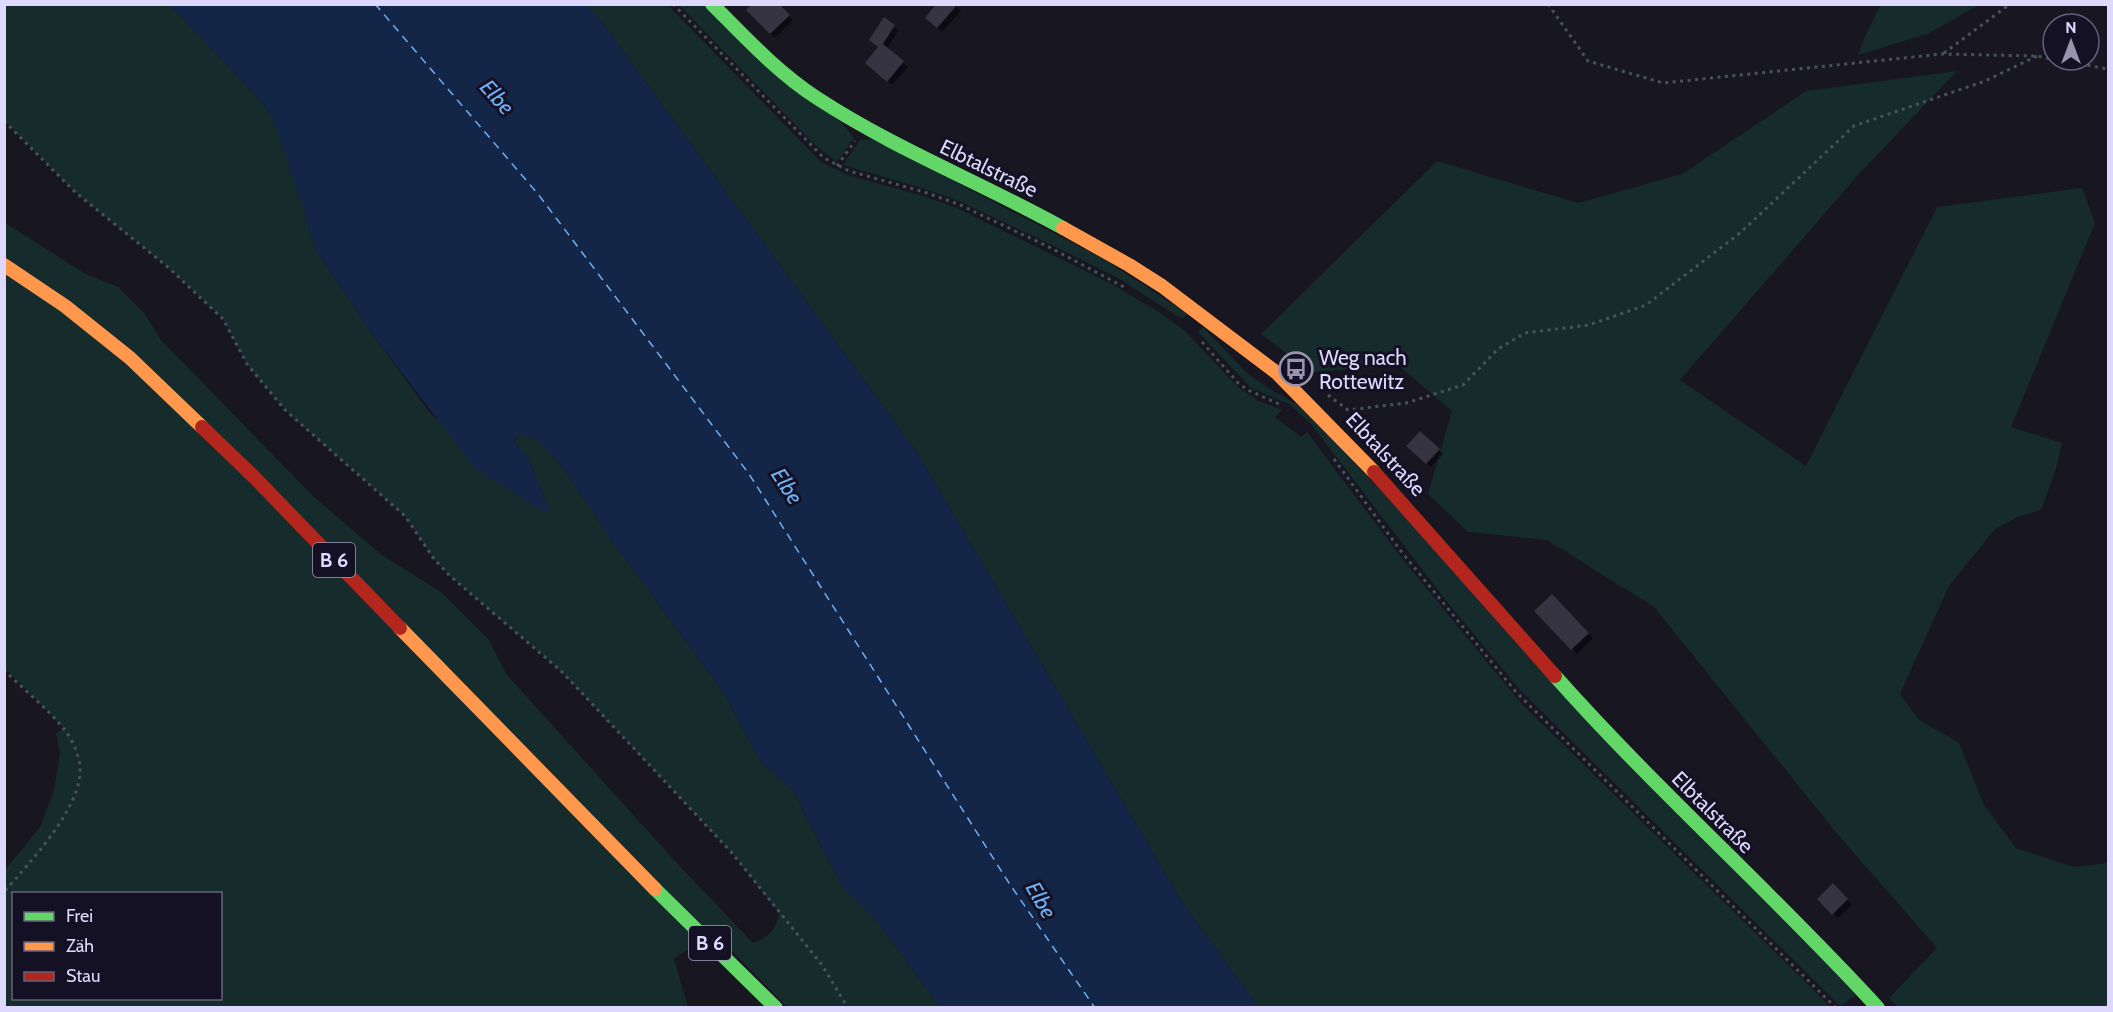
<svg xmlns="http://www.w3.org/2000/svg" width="2113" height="1012" viewBox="0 0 2113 1012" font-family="Cabin,sans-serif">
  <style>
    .green { fill: #152b2c; fill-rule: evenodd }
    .water { fill: #142647 }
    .shadow { fill: #0007 }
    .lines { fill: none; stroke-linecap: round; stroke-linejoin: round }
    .ferry { stroke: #6eb0f4; stroke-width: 1.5; stroke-dasharray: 8 6; stroke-linecap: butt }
    .building { fill: #363342 }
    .path { stroke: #48525f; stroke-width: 3; stroke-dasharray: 3 4.5; stroke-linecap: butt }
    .fast { stroke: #63d668; stroke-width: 14 }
    .slow { stroke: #ff974d; stroke-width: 14 }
    .jam { stroke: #b3261e; stroke-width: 14 }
    .labels { text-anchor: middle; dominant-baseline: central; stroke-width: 6; stroke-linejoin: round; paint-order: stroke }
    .shield { fill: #151125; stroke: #a19cbc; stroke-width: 1.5 }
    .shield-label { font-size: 20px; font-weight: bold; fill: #ddd8fc }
    .street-label { font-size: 21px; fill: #ddd8fc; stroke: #151125 }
    .poi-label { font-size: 21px; fill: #ddd8fc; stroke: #151125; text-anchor: start }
    .water-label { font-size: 22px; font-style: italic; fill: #6eb0f4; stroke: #151125 }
  </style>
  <rect width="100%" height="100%" fill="#181620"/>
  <path class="green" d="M5 5H170L263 103 274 121 306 217 315 248 376 339 431 414 548 507 527 456 514 443 521 434 536 438 563 467 613 542 724 693 760 761 792 789 843 888 876 920 940 1007H787L713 932 674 959 688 1007H5V870L40 827 54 790 60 752 56 733 64 728 5 668 4 222 84 273 118 287 144 313 161 340 314 497 382 555 441 592 489 640 507 675 674 860 753 943C769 937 776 930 779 913L732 853 561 671 449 575 434 559 405 516 285 410 247 364 223 319 169 268 75 192 5 121ZM14 894H220V998H14Z
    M586 5H668L821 162 848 175 923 196 957 208 1112 284 1162 314 1185 331 1239 388 1259 401 1282 410 1275 417 1301 437 1307 432 1397 552 1519 701 1831 1007H1258L1182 902 916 451 598 17Z
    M679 5H703L842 123 854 138 837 162 818 148Z
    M1881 5V4L1979 5 1927 34 1858 55 1866 34Z
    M1957 71 1858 175 1680 380 1806 466 1937 207 2082 188 2095 223 2011 427 2062 443 2056 469 2041 510 2020 516 1995 529 1949 586 1900 694 1918 719 1959 743 1984 805 2016 848 2074 867 2108 863V1007H1898L1889 998 1937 948 1839 836 1654 607 1547 540 1468 532 1428 494 1452 411 1399 366 1311 372 1261 334 1437 161 1578 203 1682 174 1806 91Z
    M872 139 1104 259 1188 314 1182 319 1118 278 1050 244 959 201 925 189 843 165 860 140Z
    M1203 327 1249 375 1273 391 1302 407 1856 995 1840 1006 1520 690 1444 598 1311 424 1289 404 1251 388 1198 332Z"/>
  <path class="water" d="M170 5H586L598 17 916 451 1182 902 1258 1007H940L876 920 843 888 792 789 760 761 724 693 613 542 563 467 536 439 521 434 514 442 527 456 548 507 546 513 476 469 376 339 315 248 306 217 274 121 263 103Z"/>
  <path class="shadow" d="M777 4 793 20 775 38 748 10Z
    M954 4 961 11 942 32 927 17Z
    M894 26 898 31 887 49 908 67 892 85 867 63Z
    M1420 433 1443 454 1431 467 1409 446Z
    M1552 596 1593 638 1577 654 1536 611Z
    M1833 885 1852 905 1838 918 1819 899Z"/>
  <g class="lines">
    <path class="ferry" d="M375 4 538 194 749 474 1009 883 1095 1008"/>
  </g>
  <path class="building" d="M752 4H779L790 15 770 34 746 10Z
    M936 4H958L937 28 925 18Z
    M884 17 895 25 883 44 904 61 887 82 865 63 878 47 869 40Z
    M1420 431 1440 449 1426 464 1406 446Z
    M1552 594 1589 633 1571 650 1534 611Z
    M1833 883 1848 899 1832 915 1817 899Z"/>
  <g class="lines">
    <path class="path" d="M673 4 824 158 849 171 924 192 958 204 1047 246 1126 288
      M1548 4 1588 61 1663 83 1942 54 2037 56 2053 59
      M1944 53 2010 4
      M2058 60 2108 69
      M4 121 75 192 169 268 223 319 247 364 285 410 405 516 434 559 449 575 561 671 580 691 732 853 822 965 848 1008
      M837 166 855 141
      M1202 342 1239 384 1250 391 1279 404
      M1328 395 1348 410 1406 403 1463 385 1498 349 1525 333 1589 325 1646 305 1740 233 1854 126 1985 81 2037 56
      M1334 459 1400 550 1516 692 1836 1008
      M4 670C22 688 49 710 64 729 72 739 79 754 80 767 83 807 29 863 4 892"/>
    <path class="fast" d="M712 4C745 37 777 72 817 98 895 149 982 183 1063 228
      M1555 676C1658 792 1774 894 1878 1008
      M655 889 776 1008"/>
    <path class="slow" d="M1063 228 1129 265 1162 286 1277 373 1374 472
      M4 265 65 306 130 358 202 427
      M400 628 655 889"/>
    <path class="jam" d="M202 427 255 478 400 628
      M1374 472 1555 676"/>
  </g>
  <defs>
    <g id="bus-ring" transform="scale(1.725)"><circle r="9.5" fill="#151125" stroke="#9894af" stroke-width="1.5"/><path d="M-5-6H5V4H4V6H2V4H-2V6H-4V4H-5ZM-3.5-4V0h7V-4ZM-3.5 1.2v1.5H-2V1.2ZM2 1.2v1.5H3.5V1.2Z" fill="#9894af"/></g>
  </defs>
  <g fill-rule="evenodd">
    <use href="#bus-ring" x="1296" y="369"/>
  </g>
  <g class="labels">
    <g class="shield">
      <rect x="313" y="543" width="42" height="34" rx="4.5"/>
      <rect x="689" y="926" width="42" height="34" rx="4.5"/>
    </g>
    <g class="shield-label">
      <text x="334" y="560">B 6</text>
      <text x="710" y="943">B 6</text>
    </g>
    <g class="street-label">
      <text transform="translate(989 168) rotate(26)">Elbtalstraße</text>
      <text transform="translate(1386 454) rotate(47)">Elbtalstraße</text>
      <text transform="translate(1713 812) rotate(45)">Elbtalstraße</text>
    </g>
    <g class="poi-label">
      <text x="1319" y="357">Weg nach<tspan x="1319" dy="24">Rottewitz</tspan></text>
    </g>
    <g class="water-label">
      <text transform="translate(497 97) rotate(48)">Elbe</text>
      <text transform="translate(787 486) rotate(57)">Elbe</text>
      <text transform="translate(1041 900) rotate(60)">Elbe</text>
    </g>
  </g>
  <rect width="2113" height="1012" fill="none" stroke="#ddd8fc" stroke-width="12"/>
  <rect x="12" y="892" width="210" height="108" fill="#151125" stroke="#65617b" stroke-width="1.5"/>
  <rect x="24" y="912" width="30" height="9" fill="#63d668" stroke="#65617b" stroke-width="1.5"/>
  <text x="66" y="922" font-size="18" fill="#ddd8fc">Frei</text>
  <rect x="24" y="942" width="30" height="9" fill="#ff974d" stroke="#65617b" stroke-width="1.5"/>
  <text x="66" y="952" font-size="18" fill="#ddd8fc">Zäh</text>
  <rect x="24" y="972" width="30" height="9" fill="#b3261e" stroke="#65617b" stroke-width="1.5"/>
  <text x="66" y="982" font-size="18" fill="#ddd8fc">Stau</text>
  <g transform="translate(2071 42)"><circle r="28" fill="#151125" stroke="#65617b" stroke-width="1.5"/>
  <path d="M0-4.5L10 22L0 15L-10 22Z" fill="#9894af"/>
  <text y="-9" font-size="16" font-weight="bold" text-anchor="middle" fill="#ddd8fc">N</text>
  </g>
</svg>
